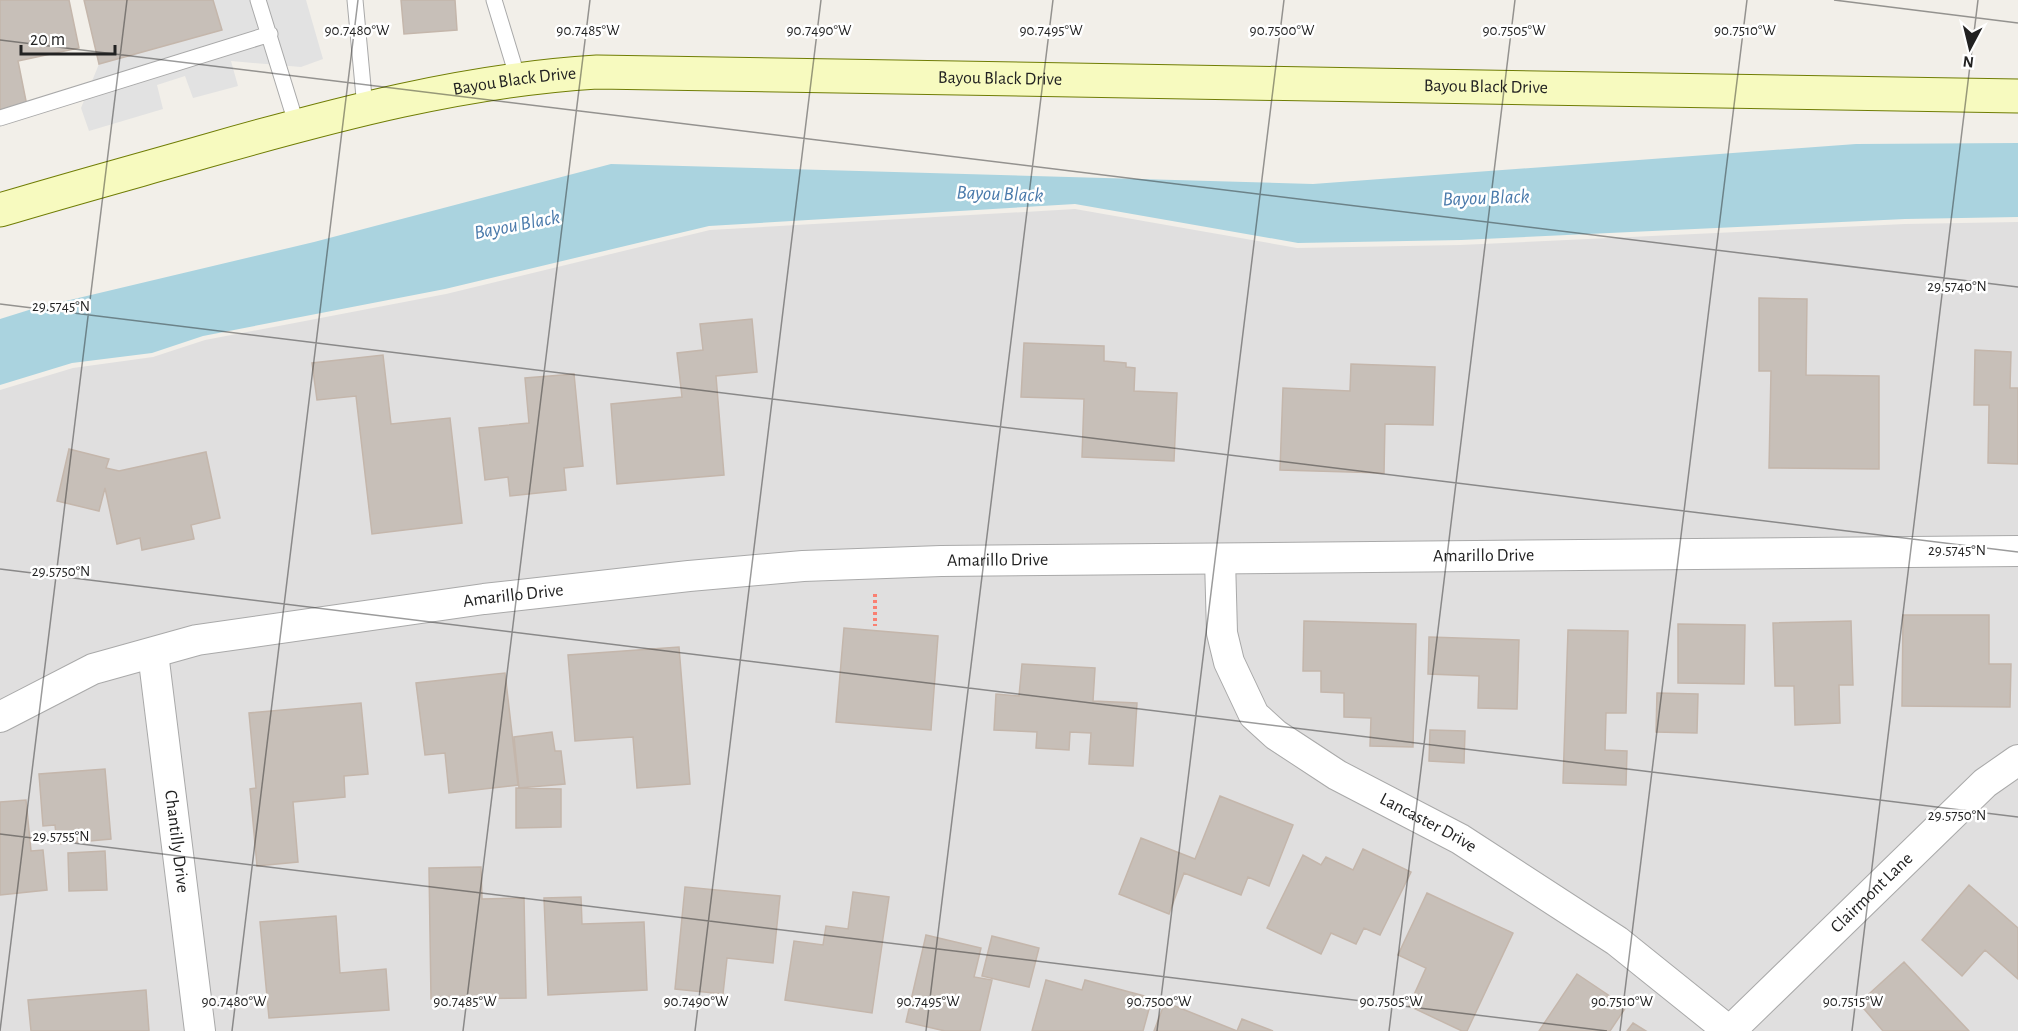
<svg xmlns="http://www.w3.org/2000/svg" width="2018" height="1031" viewBox="0 0 2018 1031" font-family="'Alegreya Sans',sans-serif">
  <style>
    .residential { fill: #e0dfdf }
    .parking { fill: #e2e2e2 }
    .water { fill: #aad3df }
    .building { fill: #c7bfb8; stroke: #c4b6ab; stroke-width: 1.5 }
    .lines { fill: none; stroke-linecap: round; stroke-linejoin: round }
    .service-casing { stroke: #a9a9a9; stroke-width: 17 }
    .minor-casing { stroke: #a9a9a9; stroke-width: 32 }
    .secondary-casing { stroke: #707d05; stroke-width: 35 }
    .path { stroke: #fa8072; stroke-width: 4; stroke-dasharray: 3 3; stroke-linecap: butt }
    .service { stroke: #fff; stroke-width: 15 }
    .minor { stroke: #fff; stroke-width: 30 }
    .secondary { stroke: #f7fabf; stroke-width: 33 }
    .ticks { fill: none; stroke: #222; stroke-width: 1.5; stroke-opacity: 0.45 }
    .labels { text-anchor: middle; dominant-baseline: central; stroke-width: 5; stroke-linejoin: round; paint-order: stroke }
    .street-label { font-size: 18px; fill: #222; stroke: #fff }
    .water-label { font-size: 20px; font-style: italic; fill: #4a7aab; stroke: #fff }
    .ticks-label { font-size: 15px; text-anchor: middle; fill: #222; stroke: #fff; stroke-width: 5; stroke-linejoin: round; paint-order: stroke }
  </style>
  <rect width="100%" height="100%" fill="#f2efe9"/>
  <path class="residential" d="M1075 209 1297 248 1460 245 1905 224 2018 222V1031H0V390L73 368 153 357 205 340 446 294 710 230Z"/>
  <path class="parking" d="M211 0H306L323 59 301 67 231 61 238 86 193 98 185 76 157 85 163 109 89 131 81 108 99 64 222 30Z"/>
  <path class="water" d="M2018 143V217L1905 219 1461 240 1298 243 1075 204 709 226 445 289 203 336 152 353 72 363 0 385V319L32 309 314 242 611 164 1313 184 1856 144Z"/>
  <path class="building" d="M0 0H69L79 48 18 61 27 106 0 112Z
    M84 0H213L222 30 99 64Z
    M401 0H455L457 30 404 34Z
    M1759 298 1807 299 1806 375 1879 376V469L1769 468 1771 371H1759Z
    M752 319 757 372 716 376 724 475 617 484 611 404 682 397 677 353 703 350 700 324Z
    M1024 343 1104 346V361L1126 363V367L1135 368 1134 391 1177 393 1174 461 1082 457 1084 399 1021 397Z
    M1975 350 2011 352 2010 388H2018V464L1988 463 1989 405H1974Z
    M383 355 391 424 450 418 462 523 372 534 356 396 317 400 312 363Z
    M1351 364 1435 367 1433 425 1385 424 1384 473 1280 470 1283 388 1350 391Z
    M574 374 583 466 564 468 566 490 510 496 508 477 485 480 479 428 529 423 525 378Z
    M69 449 109 459 106 468 119 471 206 452 220 518 191 525 194 539 142 550 140 538 117 544 105 488 99 511 57 501Z
    M1903 615H1989V664H2011L2010 707 1902 706Z
    M1304 621 1416 624 1413 747 1370 746 1371 718 1344 717V693L1321 692V671H1303Z
    M1851 621 1853 685H1839L1840 723 1795 725 1794 686H1775L1773 623Z
    M1678 624 1745 625 1744 684 1678 683Z
    M844 628 938 636 931 730 836 722Z
    M1568 630 1628 631 1626 713H1606L1605 750 1627 751 1626 785 1563 783Z
    M1429 637 1519 640 1517 709 1478 708 1479 676 1428 674Z
    M679 647 690 784 637 788 633 737 575 741 568 655Z
    M1022 664 1095 668 1093 701 1137 703 1133 766 1089 764 1091 733 1070 732 1069 750 1036 748 1037 732 994 730 996 694 1019 696Z
    M505 673 518 785 449 793 445 753 425 755 416 683Z
    M1657 693 1698 694 1697 733 1656 732Z
    M361 703 368 774 344 776 345 797 293 802 298 862 257 866 250 789 256 788 249 713Z
    M1430 730 1465 731 1464 763 1429 761Z
    M552 732 555 751H561L565 784 519 788 514 737Z
    M105 769 111 839 57 844 55 825 43 826 39 774Z
    M516 788 561 789V827L516 828Z
    M1220 796 1293 825 1269 886 1248 877 1241 895 1184 873 1169 914 1119 894 1141 838 1195 859Z
    M26 800 31 851 43 850 47 890 0 895V802Z
    M1363 849 1411 872 1380 935 1364 928 1356 944 1331 933 1321 954 1267 928 1303 855 1321 865 1326 857 1353 870Z
    M105 851 107 890 69 891 68 853Z
    M481 867 482 899 524 898 526 998 431 999 429 868Z
    M1969 885 2018 928V979L1985 950 1962 976 1922 940Z
    M685 887 780 896 773 963 727 958 723 994 675 989Z
    M853 892 889 897 872 1013 785 1000 794 941 823 945 826 926 848 929Z
    M1427 893 1513 933 1467 1031H1462L1409 1006 1426 968 1398 955Z
    M581 897 582 924 644 922 647 990 548 995 544 898Z
    M336 916 340 973 386 969 389 1010 269 1018 260 922Z
    M926 935 981 948 974 977 992 980 980 1031H945L906 1022Z
    M992 936 1039 948 1029 987 982 976Z
    M1904 962 1969 1031H1883L1859 1003Z
    M1577 974 1626 1007 1610 1031H1539Z
    M1046 980 1082 990 1085 980 1152 998 1143 1031H1032Z
    M146 990 149 1031H31L28 1000Z
    M1165 1002 1237 1031 1242 1019 1273 1031H1154Z
    M1633 1023 1646 1031H1627Z"/>
  <g class="lines">
    <g class="service-casing">
      <path id="service" d="M258 0 297 126
        M355 0 365 108
        M494 0 518 79
        M0 118 270 34"/>
    </g>
    <g class="minor-casing">
      <g id="minor">
        <path id="s1" d="M1220 559 1222 633 1229 662 1254 715 1276 735 1337 775 1460 839 1617 941 1729 1031"/>
        <path id="s2" d="M153 653 200 1031"/>
        <path id="s3" d="M0 717 93 669 197 640 484 599 689 576 803 566 941 561 2018 551"/>
        <path id="s4" d="M1730 1031 1985 783 2018 760"/>
      </g>
    </g>
    <g class="secondary-casing">
      <g id="secondary">
        <path id="s5" d="M0 210C70 189 140 170 210 150 337 114 464 80 597 72L2018 96"/>
      </g>
    </g>
    <path class="path" d="M875 594V626"/>
    <use href="#service" class="service"/>
    <use href="#minor" class="minor"/>
    <use href="#secondary" class="secondary"/>
  </g>
  <path class="ticks" d="M1834 0 2018 23M0 40 2018 287M0 304 2018 552M0 569 2018 817M0 834 1607 1031M0 1031 127 0M232 1031 358 0M463 1031 590 0M695 1031 821 0M926 1031 1053 0M1157 1031 1284 0M1389 1031 1515 0M1620 1031 1747 0M1852 1031 1978 0"/>
  <g class="labels">
    <g class="street-label">
      <text stroke="none"><textPath href="#s5" startOffset="1017">Bayou Black Drive</textPath></text>
      <text stroke="none"><textPath href="#s5" startOffset="531">Bayou Black Drive</textPath></text>
      <text stroke="none"><textPath href="#s5" startOffset="1503">Bayou Black Drive</textPath></text>
      <text stroke="none"><textPath href="#s3" startOffset="1504">Amarillo Drive</textPath></text>
      <text stroke="none"><textPath href="#s3" startOffset="1018">Amarillo Drive</textPath></text>
      <text stroke="none"><textPath href="#s3" startOffset="532">Amarillo Drive</textPath></text>
      <text stroke="none"><textPath href="#s1" startOffset="368">Lancaster Drive</textPath></text>
      <text stroke="none"><textPath href="#s2" startOffset="190">Chantilly Drive</textPath></text>
      <text stroke="none"><textPath href="#s4" startOffset="198">Clairmont Lane</textPath></text>
    </g>
    <g class="water-label">
      <text transform="translate(1000 194) rotate(2)">Bayou Black</text>
      <text transform="translate(1486 198) rotate(-2)">Bayou Black</text>
      <text transform="translate(517 225) rotate(-11)">Bayou Black</text>
    </g>
  </g>
  <g class="ticks-label">
    <text x="357" y="35">90.7480°W</text>
    <text x="588" y="35">90.7485°W</text>
    <text x="819" y="35">90.7490°W</text>
    <text x="1051" y="35">90.7495°W</text>
    <text x="1282" y="35">90.7500°W</text>
    <text x="1514" y="35">90.7505°W</text>
    <text x="1745" y="35">90.7510°W</text>
    <text x="1957" y="291">29.5740°N</text>
    <text x="61" y="311">29.5745°N</text>
    <text x="1957" y="555">29.5745°N</text>
    <text x="61" y="576">29.5750°N</text>
    <text x="1957" y="820">29.5750°N</text>
    <text x="61" y="841">29.5755°N</text>
    <text x="234" y="1006">90.7480°W</text>
    <text x="465" y="1006">90.7485°W</text>
    <text x="696" y="1006">90.7490°W</text>
    <text x="928" y="1006">90.7495°W</text>
    <text x="1159" y="1006">90.7500°W</text>
    <text x="1391" y="1006">90.7505°W</text>
    <text x="1622" y="1006">90.7510°W</text>
    <text x="1853" y="1006">90.7515°W</text>
  </g>
  <g transform="translate(1970 48) rotate(187)" stroke="#ffffff" stroke-width="4.5" paint-order="stroke">
  <path d="M0-4.5L10 22L0 15L-10 22Z" fill="#222222"/>
  <text y="-9" font-size="16" font-weight="bold" text-anchor="middle" fill="#222222">N</text>
  </g>
  <path d="M21 45v9h94v-9" fill="none" stroke="#222222" stroke-width="3"/>
  <text x="30" y="45" font-size="18" fill="#222222" stroke="#ffffff" stroke-width="4.5" paint-order="stroke">20 m</text>
</svg>
